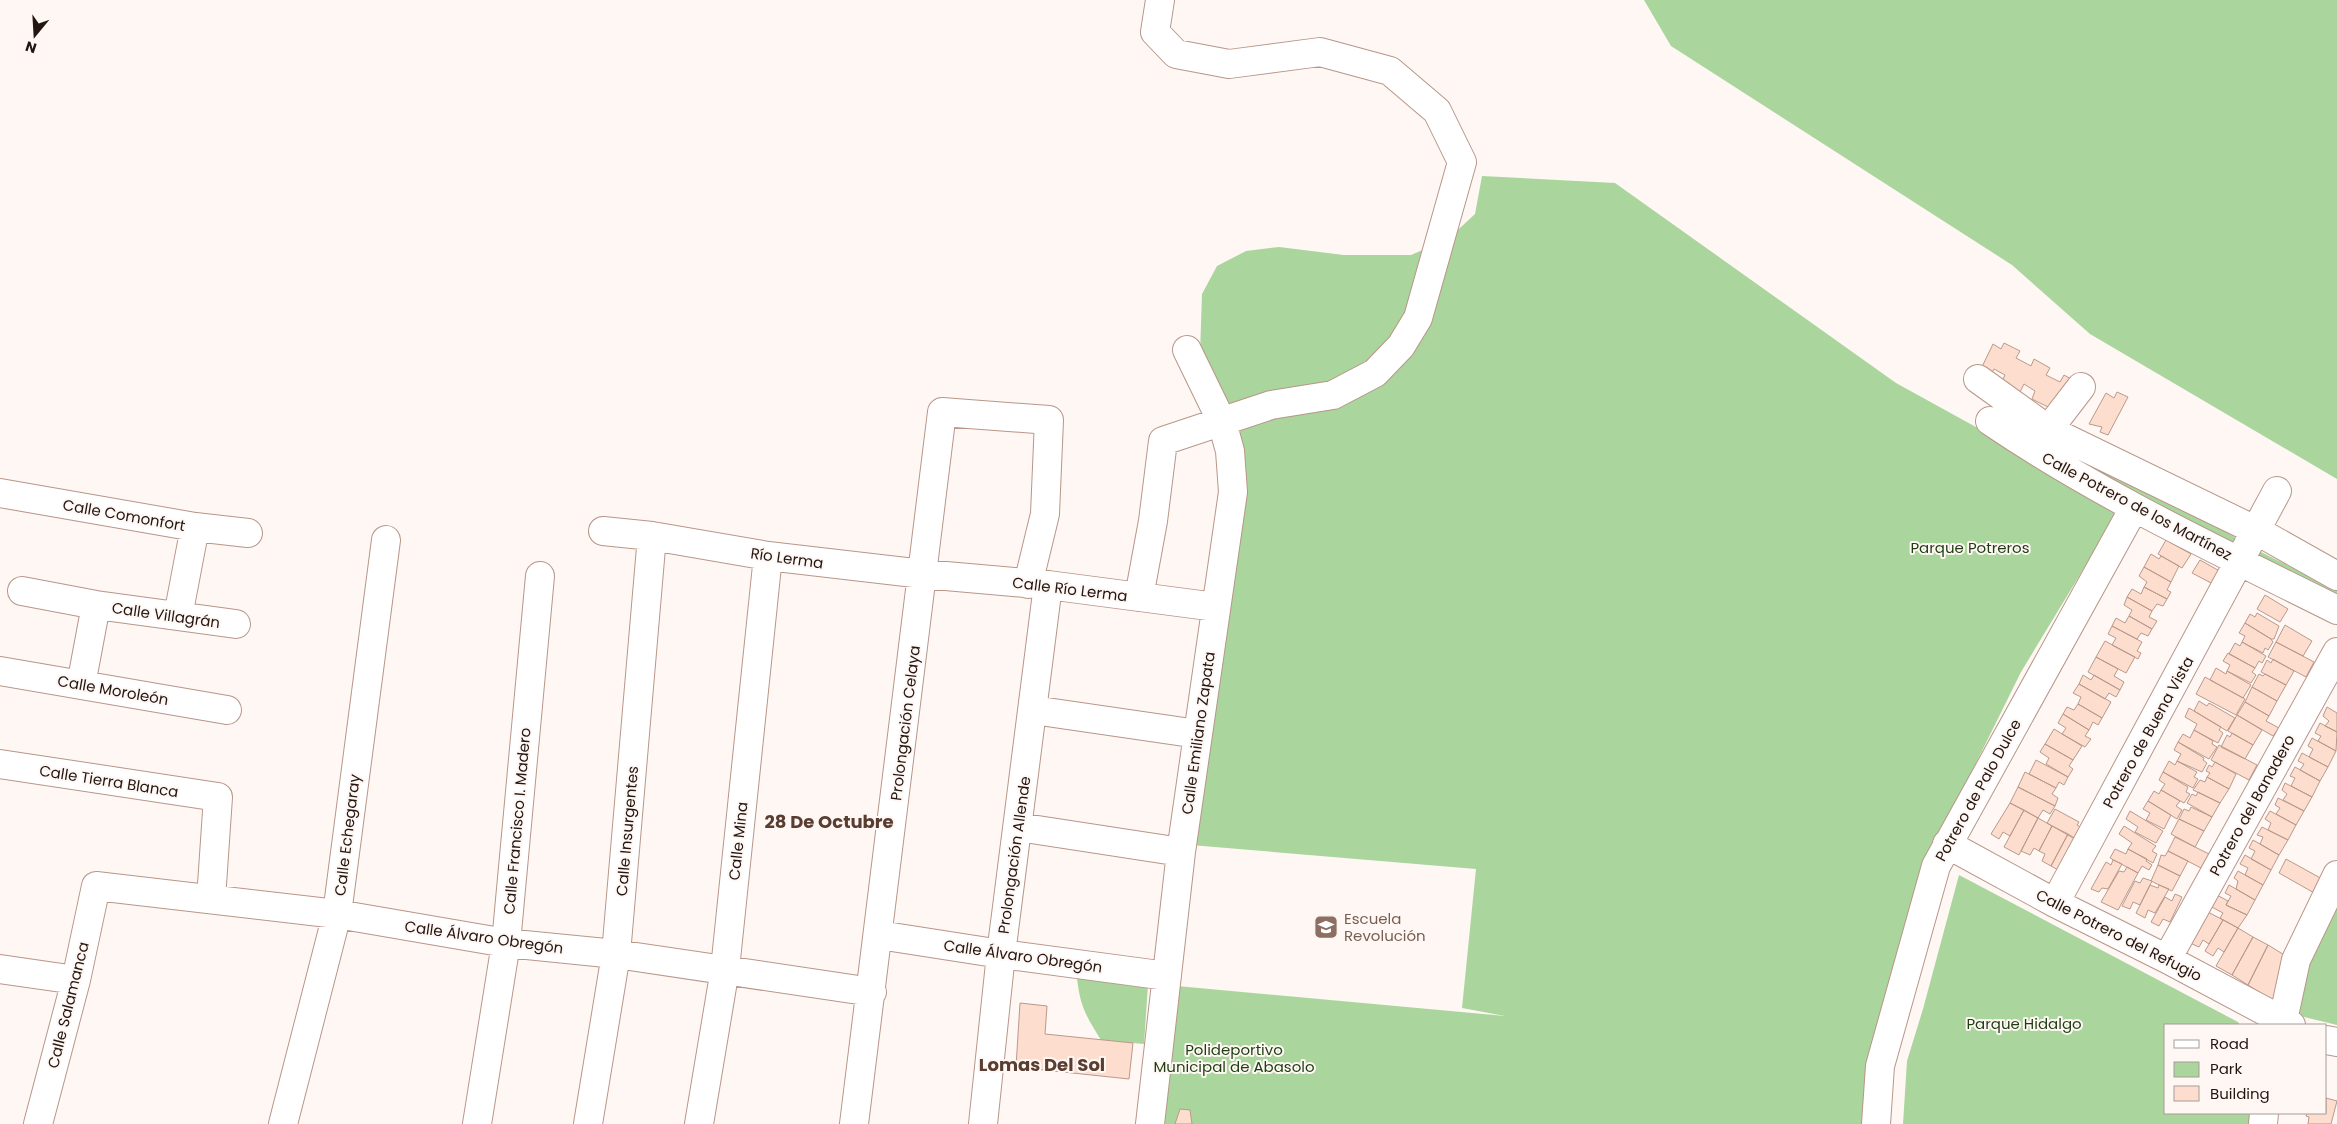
<svg xmlns="http://www.w3.org/2000/svg" width="2337" height="1124" viewBox="0 0 2337 1124" font-family="Poppins,sans-serif">
  <style>
    .green { fill: #aad59c }
    .building { fill: #fdddce; stroke: #ba998a }
    .lines { fill: none; stroke-linecap: round; stroke-linejoin: round }
    .minor-casing { stroke: #b89689; stroke-width: 30 }
    .minor { stroke: #fff; stroke-width: 28 }
    .labels { text-anchor: middle; dominant-baseline: central; stroke-width: 4; stroke-linejoin: round; paint-order: stroke }
    .street-label { font-size: 15px; fill: #231611; stroke: #fef7f4 }
    .park-label { font-size: 15px; fill: #1e3e12; stroke: #fef7f4 }
    .education-label { font-size: 15px; fill: #785e54; stroke: #fef7f4; text-anchor: start }
    .quarter-label { font-size: 18px; font-weight: bold; fill: #593d31; stroke: #fef7f4 }
  </style>
  <rect width="100%" height="100%" fill="#fef7f4"/>
  <path class="green" d="M1644 0H2337V479L2090 334 2012 265 1671 46Z
    M1482 176 1615 183 1896 383 2121 507 2021 672 1937 842 1867 1124H1157L1177 986 1505 1016 1462 1008 1476 869 1191 845 1242 489 1200 354 1202 294 1217 266 1246 251 1279 247 1344 255H1411L1448 239 1475 214Z
    M2060 444 2235 537 2241 541 2239 549 2059 456Z
    M2256 552H2261L2337 590V604L2254 554Z
    M1959 875 2238 1022 2240 1025H2166V1113H2259V1124H1903L1907 1061 1923 1009Z
    M2337 901V1025L2296 1015 2304 964Z
    M1077 978 1148 985 1144 1044 1101 1040C1086 1016 1080 1006 1077 978Z"/>
  <path class="building" d="M2004 343 2020 351 2016 358 2031 366 2034 359 2050 368 2046 375 2060 382 2064 375 2073 380 2050 408 2032 399 2035 391 2024 384 2020 392 2001 383 2005 375 1994 369 1990 376 1980 371 1993 344 2001 349Z
    M2117 392 2128 397 2108 435 2100 432 2102 427 2089 424 2106 393 2114 398Z
    M2166 540 2191 554 2182 568 2158 554Z
    M2151 554 2159 559 2161 556 2179 566 2171 582 2144 567Z
    M2200 560 2223 573 2215 585 2192 573Z
    M2144 567 2171 582 2167 590 2171 592 2167 599 2144 587 2147 582 2139 576Z
    M2144 587 2167 599 2163 606 2157 604 2152 611 2127 597 2132 589 2141 594Z
    M2265 595 2288 609 2280 622 2257 609Z
    M2127 597 2152 611 2149 617 2157 621 2152 629 2129 616 2132 610 2124 605Z
    M2257 613 2279 626 2274 639H2271L2245 623 2250 614 2255 617Z
    M2129 616 2152 629 2148 636 2141 633 2137 639 2112 626 2116 618 2125 623Z
    M2245 623 2271 639 2273 642 2268 650 2265 648 2263 653 2242 642 2245 636 2239 633Z
    M2285 625 2312 641 2303 656 2276 642Z
    M2112 626 2142 642 2137 651 2141 653 2138 659 2112 645 2116 638 2108 634Z
    M2105 641 2135 657 2126 673 2096 657Z
    M2242 642 2266 656 2262 663 2259 661 2255 668 2229 654 2235 643 2240 646Z
    M2276 642 2314 662 2306 677 2268 657Z
    M2228 653 2255 668 2252 672 2256 675 2251 683 2227 671 2230 665 2223 661Z
    M2096 657 2118 669 2114 676 2124 682 2120 690 2088 672Z
    M2273 659 2294 671 2286 685 2261 672 2267 660 2271 663Z
    M2216 668 2226 674 2227 671 2251 685 2243 698 2210 680Z
    M2259 674 2263 676 2265 674 2286 685 2277 701 2252 687Z
    M2083 675 2091 680 2094 675 2120 690 2116 697 2109 693 2105 699 2079 684Z
    M2205 677 2245 699 2236 715 2196 694Z
    M2079 684 2111 702 2102 718 2078 704 2081 697 2073 693Z
    M2252 687 2277 701 2269 716 2245 702Z
    M2199 701 2207 706 2209 703 2235 718 2227 731 2194 711Z
    M2245 702 2269 716 2266 721 2279 728 2273 736 2237 715Z
    M2078 704 2102 718 2098 725 2093 722 2089 730 2063 714 2067 707 2074 710Z
    M2327 707 2337 713V732L2325 726 2329 721 2323 716Z
    M2189 708 2221 727 2219 730 2223 733 2218 743 2194 730 2197 724 2185 717Z
    M2063 714 2089 730 2085 736 2091 739 2085 747 2062 734 2066 728 2058 723Z
    M2237 715 2262 730 2253 745 2228 731Z
    M2320 723 2337 732 2336 751 2318 741 2321 736 2315 733Z
    M2054 729 2082 746 2073 760 2045 744Z
    M2194 730 2213 741 2212 744 2217 747 2209 759 2178 742 2183 734 2190 738Z
    M2232 733 2253 745 2245 759 2221 747 2227 735 2230 737Z
    M2312 738 2336 751 2328 767 2309 757 2313 749 2308 746Z
    M2178 742 2204 758 2203 760 2207 763 2202 772 2177 761 2181 754 2174 750Z
    M2045 744 2073 760 2069 766 2073 769 2068 777 2046 764 2049 758 2040 752Z
    M2219 745 2257 765 2249 780 2211 760Z
    M2302 753 2328 767 2320 781 2300 770 2304 764 2298 761Z
    M2036 760 2068 777 2064 785 2059 782 2056 788 2029 774Z
    M2169 761 2175 765 2177 761 2197 772 2194 777 2198 779 2193 788 2163 772Z
    M2215 762 2236 774 2229 789 2207 777 2210 773 2206 771 2209 765 2212 767Z
    M2295 767 2320 781 2312 797 2291 786 2295 778 2290 776Z
    M2025 772 2056 788 2052 794 2058 798 2055 806 2018 787Z
    M2163 772 2188 787 2186 792 2190 794 2184 803 2161 790 2165 784 2159 780Z
    M2207 777 2229 789 2220 803 2193 790 2200 780 2205 782Z
    M2285 783 2312 797 2304 811 2283 800 2287 794 2282 790Z
    M2018 787 2055 806 2050 814 2043 810 2038 818 2010 803Z
    M2161 790 2180 801 2176 806 2182 810 2177 819 2148 801 2154 791 2159 794Z
    M2198 792 2220 803 2212 817 2187 803 2192 794 2196 796Z
    M2278 798 2304 811 2296 825 2276 814 2280 808 2275 805Z
    M2148 801 2171 815 2164 829 2146 820 2150 813 2143 809Z
    M2010 803 2024 810 2010 836 2003 832 1999 839 1991 834Z
    M2191 807 2212 817 2204 831 2179 819 2184 809 2189 811Z
    M2055 809 2079 822 2077 825 2089 832 2082 843 2047 823Z
    M2024 810 2038 818 2019 855 2004 847Z
    M2130 811 2163 831 2156 843 2135 832 2138 827 2126 819Z
    M2270 811 2296 825 2288 840 2268 830 2271 823 2265 819Z
    M2038 818 2052 826 2039 851 2034 848 2030 855 2021 851Z
    M2179 819 2204 831 2195 847 2171 834Z
    M2052 826 2068 834 2051 866 2042 861 2045 854 2039 851Z
    M2124 826 2156 846 2152 851 2157 854 2153 863 2128 849 2132 843 2119 834Z
    M2262 827 2288 840 2279 855 2260 844 2263 837 2257 835Z
    M2068 834 2082 843 2060 871 2051 866Z
    M2175 837 2209 854 2201 868 2168 851Z
    M2253 840 2279 855 2271 870 2251 859 2255 851 2249 848Z
    M2115 849 2126 854 2128 849 2147 859 2146 861 2152 865 2149 870 2142 866 2138 873 2110 858Z
    M2168 851 2188 861 2180 876 2158 865 2161 855 2165 856Z
    M2245 855 2271 870 2263 885 2245 875 2248 868 2240 864Z
    M2286 859 2324 880 2316 894 2279 873Z
    M2113 860 2122 864 2108 889 2102 888 2099 892 2091 889 2106 862 2111 865Z
    M2158 865 2180 876 2172 891 2151 881Z
    M2127 867 2138 873 2118 910 2101 902 2119 871 2124 872Z
    M2238 871 2263 885 2255 900 2236 889 2238 881 2234 878Z
    M2143 878 2152 881 2140 905 2133 902 2130 909 2122 906 2135 881 2140 883Z
    M2150 885 2158 888 2159 885 2169 889 2155 913 2148 910 2145 918 2136 913Z
    M2229 885 2255 900 2247 915 2226 905 2231 896 2225 893Z
    M2175 894 2182 897 2170 922 2163 919 2159 926 2151 922 2165 897 2172 901Z
    M2215 894 2228 901 2226 905 2247 915 2238 928 2220 918 2223 913 2210 906Z
    M2208 912 2223 920 2209 944 2203 940 2199 947 2190 943Z
    M2223 920 2238 928 2224 952 2218 948 2213 956 2205 951Z
    M2238 928 2253 937 2232 975 2216 966Z
    M2253 937 2268 945 2248 985 2232 975Z
    M2268 945 2286 956 2275 1002 2248 985Z
    M1020 1003 1047 1006 1045 1034 1133 1043 1129 1079 1016 1067Z
    M2326 1098 2337 1101 2331 1124H2308L2309 1117 2306 1116 2307 1113H2326Z
    M1180 1109 1190 1110 1192 1124H1175Z"/>
  <g class="lines">
    <g class="minor-casing">
      <path id="minor" d="M1978 379 2049 430 2257 531 2337 576
        M1990 421C2099 495 2219 551 2337 610
        M2038 443 2081 387
        M0 493 195 527 248 533
        M603 531 652 536 768 556 923 574 1048 585 1216 607
        M22 591 96 605 236 624
        M1139 597 1153 521 1163 441 1271 405 1333 395 1375 373 1401 346 1418 318 1462 162 1437 111 1390 71 1320 52 1229 64 1176 54 1155 32 1160 0
        M178 616 195 527
        M0 671 227 710
        M81 685 96 605
        M1033 710 1198 734
        M0 764 218 797 211 899
        M1018 827 1181 852
        M1947 844 2055 903 2167 959 2291 1025
        M2055 903 2277 491
        M879 935 1001 954 1167 976
        M2167 959 2337 652
        M0 969 76 980
        M2282 1025 2296 960 2337 875
        M2326 1040 2337 1042
        M38 1124 76 980 96 886 337 914 506 943 616 954 872 992
        M283 1124 337 914 386 540
        M477 1124 506 943 540 576
        M588 1124 616 954 652 536
        M699 1124 725 969 768 556
        M854 1124 942 412 1049 420 1045 514 1028 584
        M983 1124 1001 954 1048 585
        M1150 1124 1181 852 1233 492 1230 451 1222 422 1187 350
        M1876 1124 1880 1066 1936 866 2134 508
        M2263 1124 2264 1113"/>
    </g>
    <use href="#minor" class="minor"/>
  </g>
  <defs>
    <g id="school-square" transform="scale(1.25)"><rect x="-9" y="-9" width="18" height="18" rx="4" fill="#8d6e63" stroke="#fef7f4"/><path d="M0-5L7-2L0 1L-7-2ZM-4 1L0 2.5L4 1V4Q0 6-4 4Z" fill="#fff"/></g>
  </defs>
  <g fill-rule="evenodd">
    <use href="#school-square" x="1326" y="927"/>
  </g>
  <g class="labels">
    <g class="street-label">
      <text transform="translate(2137 506) rotate(28)">Calle Potrero de los Martínez</text>
      <text transform="translate(124 515) rotate(10)">Calle Comonfort</text>
      <text transform="translate(787 558) rotate(8)">Río Lerma</text>
      <text transform="translate(1070 589) rotate(7)">Calle Río Lerma</text>
      <text transform="translate(166 615) rotate(8)">Calle Villagrán</text>
      <text transform="translate(113 690) rotate(10)">Calle Moroleón</text>
      <text transform="translate(905 723) rotate(-83)">Prolongación Celaya</text>
      <text transform="translate(2148 732) rotate(-61)">Potrero de Buena Vista</text>
      <text transform="translate(1198 733) rotate(-82)">Calle Emiliano Zapata</text>
      <text transform="translate(109 781) rotate(9)">Calle Tierra Blanca</text>
      <text transform="translate(1978 790) rotate(-61)">Potrero de Palo Dulce</text>
      <text transform="translate(2252 805) rotate(-61)">Potrero del Banadero</text>
      <text transform="translate(517 821) rotate(-85)">Calle Francisco I. Madero</text>
      <text transform="translate(627 831) rotate(-85)">Calle Insurgentes</text>
      <text transform="translate(347 835) rotate(-83)">Calle Echegaray</text>
      <text transform="translate(738 841) rotate(-84)">Calle Mina</text>
      <text transform="translate(1014 855) rotate(-82)">Prolongación Allende</text>
      <text transform="translate(2119 935) rotate(27)">Calle Potrero del Refugio</text>
      <text transform="translate(484 937) rotate(8)">Calle Álvaro Obregón</text>
      <text transform="translate(1023 956) rotate(8)">Calle Álvaro Obregón</text>
      <text transform="translate(68 1005) rotate(-76)">Calle Salamanca</text>
    </g>
    <g class="park-label">
      <text x="1970" y="547">Parque Potreros</text>
      <text x="2024" y="1023">Parque Hidalgo</text>
      <text x="1234" y="1049">Polideportivo<tspan x="1234" dy="17">Municipal de Abasolo</tspan></text>
    </g>
    <g class="education-label">
      <text x="1344" y="918">Escuela<tspan x="1344" dy="17">Revolución</tspan></text>
    </g>
    <g class="quarter-label">
      <text x="829" y="821">28 De Octubre</text>
      <text x="1042" y="1064">Lomas Del Sol</text>
    </g>
  </g>
  <rect x="2164" y="1024" width="162" height="90" fill="#fef7f4" stroke="#a69d99"/>
  <rect x="2174" y="1040" width="25" height="8" fill="#ffffff" stroke="#a69d99"/>
  <text x="2210" y="1049" font-size="15" fill="#231611">Road</text>
  <rect x="2174" y="1062" width="25" height="15" fill="#aad59c" stroke="#a69d99"/>
  <text x="2210" y="1074" font-size="15" fill="#231611">Park</text>
  <rect x="2174" y="1086" width="25" height="15" fill="#fdddce" stroke="#a69d99"/>
  <text x="2210" y="1099" font-size="15" fill="#231611">Building</text>
  <g transform="translate(35 35) rotate(198)" stroke="#fef7f4" stroke-width="4" paint-order="stroke">
  <path d="M0-4L9 19L0 12L-9 19Z" fill="#231611"/>
  <text y="-8" font-size="14" font-weight="bold" text-anchor="middle" fill="#231611">N</text>
  </g>
</svg>
